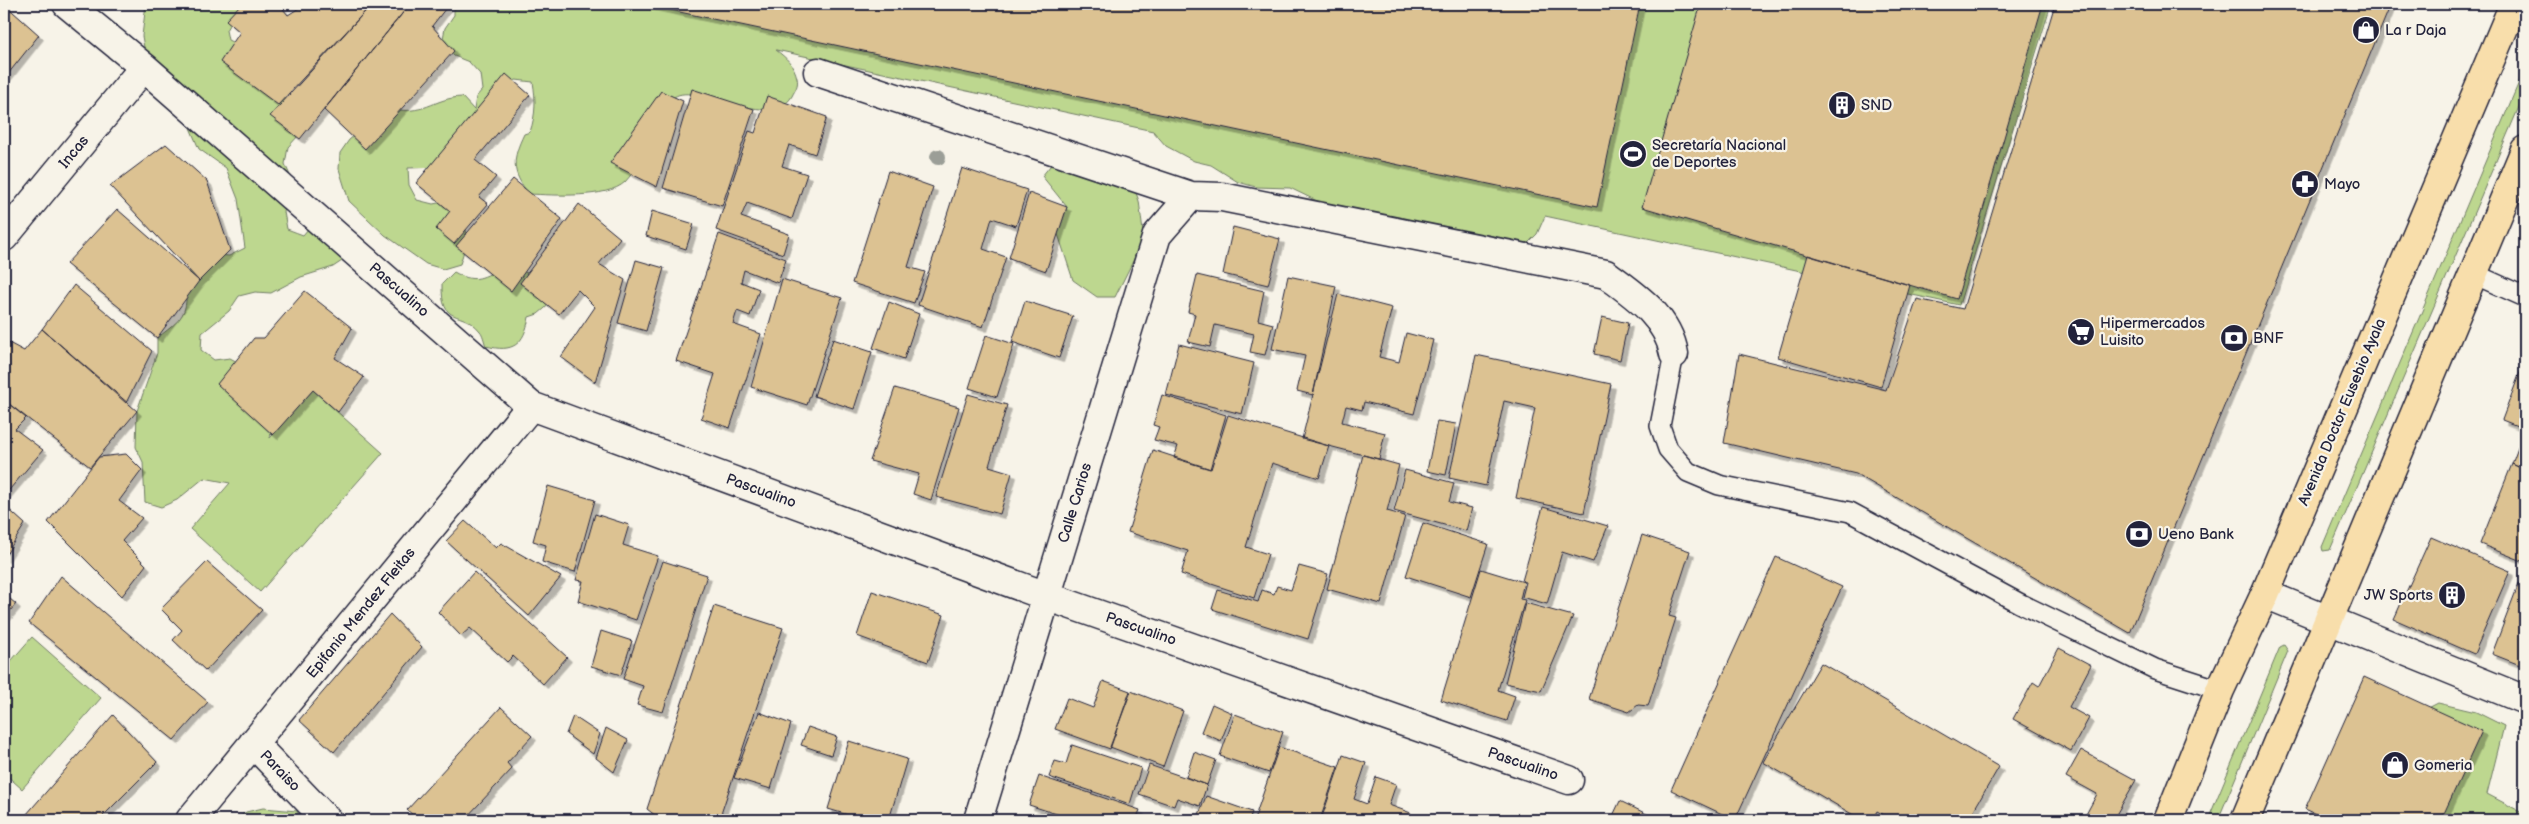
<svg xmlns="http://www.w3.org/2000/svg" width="2529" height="824" viewBox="0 0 2529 824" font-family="'Balsamiq Sans',sans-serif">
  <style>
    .green { fill: #bdd78f; stroke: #707c65 }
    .building { fill: #dcc292; stroke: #22223b; filter: url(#shadow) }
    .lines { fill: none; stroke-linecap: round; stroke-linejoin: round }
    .lane-casing { stroke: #22223b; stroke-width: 22 }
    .street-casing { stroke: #22223b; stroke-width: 31 }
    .highway-casing { stroke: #22223b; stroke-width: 31 }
    .lane { stroke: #f7f3e8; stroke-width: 19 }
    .street { stroke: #f7f3e8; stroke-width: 28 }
    .highway { stroke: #f8deab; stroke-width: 28 }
    .tree { fill: #9b9e97 }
    .labels { text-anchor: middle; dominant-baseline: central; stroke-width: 4.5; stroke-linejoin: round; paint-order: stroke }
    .poi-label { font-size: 15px; fill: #22223b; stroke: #f7f3e8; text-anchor: start }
    .street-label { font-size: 15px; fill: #22223b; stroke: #f7f3e8 }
  </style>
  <defs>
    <filter id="shadow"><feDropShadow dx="4.5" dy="4.5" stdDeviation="0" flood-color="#0004"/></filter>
  </defs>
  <rect width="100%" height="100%" fill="#f7f3e8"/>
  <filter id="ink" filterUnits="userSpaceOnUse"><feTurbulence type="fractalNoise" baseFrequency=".02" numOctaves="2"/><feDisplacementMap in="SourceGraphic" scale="10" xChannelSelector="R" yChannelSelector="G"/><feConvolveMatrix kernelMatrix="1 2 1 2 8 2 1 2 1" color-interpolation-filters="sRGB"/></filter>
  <g filter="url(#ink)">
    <path class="green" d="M146 4H242L226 30 228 40 236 44 262 91 293 101 299 135 288 147 285 164 292 180 284 212 287 229 303 235 314 222 348 257 333 267 301 277 271 293 255 292 239 296 229 311 202 333 201 350 214 360 230 358 245 366 271 430 270 438 313 390 383 453 260 592 190 529 230 483 204 478 177 500 161 507 145 502 143 462 136 447 137 411 157 353V338C188 315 187 313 186 275L199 263 213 255 229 256 245 248 238 199 226 168 199 149 186 118 145 53 142 36Z
      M470 4H2051L1959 305 1545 216 1537 234 1525 246 1348 216 1290 188 1256 187 1238 182 1211 165 1194 161 1166 146 1153 131 776 50C786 58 794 64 797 78 799 85 795 90 792 96 772 132 697 81 674 97 662 104 657 120 651 132 644 147 637 170 625 182 607 199 553 195 529 194 511 172 512 159 524 134L530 132C536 114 536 100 533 82L516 80 501 89 443 167 408 168 409 185 417 200 433 204 449 201C471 222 469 236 460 264L443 269 426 264 385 235 349 201 339 169 340 153 349 140 388 108C425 117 432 98 462 97L474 110 476 97 482 90 480 74 469 62 454 56 442 44 445 28 454 15V9Z
      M2525 68V93L2330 550 2323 551 2322 547Z
      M1063 150 1130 177 1139 201 1144 239 1115 297H1097L1073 280 1058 234 1067 207 1042 176Z
      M500 269 518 270 534 275 551 303 538 314 529 317C524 345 513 353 486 346 484 341 483 334 480 331 462 308 441 328 442 284L454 272C474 283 480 279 500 269Z
      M32 637 101 698 22 789 4 773V669Z
      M2284 645 2288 651 2218 820H2208L2280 647Z
      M2438 703 2476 712 2504 726 2487 794 2525 814V820H2386L2382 773 2403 721Z
      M263 808 297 811 301 820H235L246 812Z"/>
    <path class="building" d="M4 4 39 35 4 79Z
      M241 4H279L288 15 299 8 294 4H372L278 105 220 62 240 32 226 20Z
      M372 4H410L300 139 270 116Z
      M410 4H449L432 26 454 51 365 149 324 110Z
      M642 4H1640L1597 207Z
      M1701 4H2043L1957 299 1642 207Z
      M2055 4H2391L2130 633 1856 474 1724 443 1739 354 1886 390 1917 299 1963 309Z
      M506 74 530 95 475 160 496 177 479 197 488 204 454 244 436 229 450 211 416 183Z
      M692 89 754 109 722 206 663 188Z
      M661 91 683 101 657 187 610 163Z
      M767 96 827 117 815 154 789 145 782 166 807 174 792 219 747 203 741 217 789 234 783 254 716 230 749 131 755 133Z
      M166 144 207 181 230 250 199 281 110 186Z
      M962 168 1027 190 1016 226 992 218 983 249 1006 257 983 327 918 305Z
      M888 171 933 187 908 267 925 272 914 303 852 283Z
      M513 179 562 219 511 291 456 246Z
      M1029 193 1067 207 1046 271 1009 258Z
      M579 204 620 238 599 264 625 280 595 382 561 357 595 307 578 290 559 314 520 283Z
      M117 209 199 281 157 338 66 264Z
      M652 211 694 224 686 249 646 236Z
      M1233 227 1280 239 1268 285 1223 274Z
      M719 234 786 259 778 283 744 270 741 282 759 289 750 316 737 311 733 324 761 334 730 428 701 418 715 374 676 361Z
      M1808 255 1910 285 1881 387 1778 357Z
      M636 260 664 268 646 331 618 323Z
      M1197 275 1264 291 1258 320 1273 324 1265 355 1250 352 1254 334 1215 325 1210 347 1188 342 1195 314 1188 312Z
      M1288 276 1336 286 1313 395 1297 391 1305 356 1272 349Z
      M782 279 842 298 807 405 751 387Z
      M74 285 152 351 126 403 42 329Z
      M305 291 352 328 335 358 364 377 338 412 313 390 273 435 217 384 254 338H264Z
      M1338 294 1392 308 1379 357 1399 362 1406 333 1433 340 1414 414 1364 402 1362 410 1346 406 1342 422 1385 433 1379 459 1302 439Z
      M1025 301 1073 316 1059 358 1012 342Z
      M889 302 919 314 904 359 873 348Z
      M1602 317 1628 323 1620 360 1594 354Z
      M42 329 137 411 90 467 4 400V352L9 343 24 351Z
      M986 335 1014 344 997 397 969 388Z
      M833 339 872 352 854 409 814 396Z
      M1179 344 1254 363 1242 414 1166 395Z
      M1476 355 1611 384 1584 513 1516 498 1535 408 1504 401 1486 486 1449 478Z
      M2525 359V429L2502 420Z
      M895 388 959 407 931 500 913 494 919 474 870 461Z
      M968 394 1007 405 989 466 1012 473 1000 514 936 497Z
      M1162 395 1226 415 1210 469 1174 458 1178 446 1154 440 1159 427 1153 425Z
      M4 400 26 418 15 429 43 450 4 496Z
      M1228 415 1329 446 1319 478 1272 463 1246 547 1268 554 1254 598 1181 574 1188 551 1128 532 1153 450 1211 469Z
      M1437 421 1456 424 1446 475 1427 471Z
      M2525 429V470L2512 464Z
      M126 454 142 470 119 501 142 518 122 541 146 565 122 596 48 522 99 457Z
      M1363 455 1399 465 1387 511 1405 516 1381 604 1327 589Z
      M2512 464 2525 470V562L2480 544Z
      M1405 470 1454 483 1449 502 1472 508 1466 531 1394 511Z
      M548 486 595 500 575 572 542 562 546 545 533 541Z
      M4 505 25 524 4 558Z
      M1543 507 1608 526 1593 562 1562 552 1547 604 1522 597 1526 582 1522 581Z
      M595 514 629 525 623 545 658 556 636 620 578 601 583 581 576 580Z
      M465 521 496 548 501 543 561 577 529 616 446 541Z
      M1423 523 1488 544 1471 597 1406 576Z
      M1642 535 1690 551 1669 616 1676 618 1648 706 1638 705 1629 712 1589 699Z
      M2431 537 2510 571 2474 654 2394 619Z
      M1776 557 1842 587 1735 820 1671 790Z
      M663 561 707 575 663 712 637 705 643 686 623 679Z
      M207 562 262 610 206 671 173 640 182 630 161 609Z
      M1299 566 1328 574 1308 639 1212 609 1218 590 1258 602 1262 590 1274 594 1277 586 1291 590Z
      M1481 569 1524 582 1520 599 1525 600 1498 690 1515 696 1507 721 1441 700Z
      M474 572 567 657 543 684 513 656 507 662 470 628 461 636 438 612Z
      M61 576 208 702 174 740 29 623Z
      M2519 583 2525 585V667L2492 654Z
      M872 591 944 615 928 662 857 636Z
      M4 594 16 604 4 618Z
      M1525 603 1573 616 1541 691 1505 683Z
      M714 606 783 628 719 820H661L647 809Z
      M390 614 422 647 334 752 299 720Z
      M601 631 632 641 621 675 591 666Z
      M2059 648 2091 665 2069 707 2089 718 2071 751 2013 719 2033 682 2039 686Z
      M1821 663 1999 767 1968 820H1893L1877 811 1872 820H1862L1763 762Z
      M2364 677 2482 731 2441 820H2329L2305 809Z
      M1103 681 1130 691 1110 749 1055 729 1067 698 1093 708Z
      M1131 691 1183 711 1163 767 1110 747Z
      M1212 704 1232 713 1221 741 1201 732Z
      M501 707 532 736 507 763 512 769 464 820H419L407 810Z
      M759 712 791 724 771 789 734 778Z
      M1235 714 1283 732 1269 773 1220 756Z
      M113 715 157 762 99 820H32L26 815Z
      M573 716 600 734 593 754 566 734Z
      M808 727 837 737 831 755 801 745Z
      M606 728 628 740 614 772 596 758Z
      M849 741 907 759 889 820H865L828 809Z
      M1072 745 1141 768 1130 804 1049 777 1055 761 1066 764Z
      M1279 747 1338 767 1320 820H1254Z
      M2081 750 2136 780 2113 820H2083L2097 794 2066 777Z
      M1194 752 1216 760 1207 785 1186 777Z
      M1343 755 1366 763 1354 799 1367 804 1376 777 1396 784 1389 805 1411 813 1409 820H1321Z
      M1149 765 1207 785 1200 806 1177 798 1174 806 1139 794Z
      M1039 776 1140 810 1136 820H1075L1029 805Z
      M1206 796 1252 812 1249 820H1197Z
      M1620 801 1659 820H1611Z"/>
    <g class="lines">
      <g class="lane-casing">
        <path id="lane" d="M2474 274 2525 297
          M1674 354 1660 426 1668 449 1688 472 1719 485 1850 512 2019 603 2155 669 2220 690"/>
      </g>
      <g class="street-casing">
        <path id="street" d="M67 4 144 67 531 406 1046 596 1569 780
          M818 72 1191 196 1222 197 1606 274C1635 295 1668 317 1674 354
          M4 237 144 67
          M2265 594 2525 700
          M253 743 327 820
          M190 820 531 406
          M978 820 1157 235 1191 196"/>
      </g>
      <g class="highway-casing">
        <path id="highway" d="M2168 820 2220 690 2265 594 2514 4
          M2245 820 2525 150"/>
      </g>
      <use href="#lane" class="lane"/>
      <use href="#street" class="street"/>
      <use href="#highway" class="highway"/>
    </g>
    <circle class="tree" cx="938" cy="157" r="8"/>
  </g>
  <defs>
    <g id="shop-disc" transform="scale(1.4375)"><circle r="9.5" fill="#22223b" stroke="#f7f3e8"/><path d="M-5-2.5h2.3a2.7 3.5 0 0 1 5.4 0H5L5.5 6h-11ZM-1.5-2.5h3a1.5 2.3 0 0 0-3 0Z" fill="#fff"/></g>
    <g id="building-disc" transform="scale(1.4375)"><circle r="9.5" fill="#22223b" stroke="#f7f3e8"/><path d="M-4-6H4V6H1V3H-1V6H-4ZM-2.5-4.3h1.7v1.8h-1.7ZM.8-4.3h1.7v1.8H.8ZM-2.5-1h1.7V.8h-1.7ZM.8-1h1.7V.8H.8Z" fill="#fff"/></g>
    <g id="stadium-disc" transform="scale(1.4375)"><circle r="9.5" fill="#22223b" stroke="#f7f3e8"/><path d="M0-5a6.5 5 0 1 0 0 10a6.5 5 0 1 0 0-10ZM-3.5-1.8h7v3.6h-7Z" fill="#fff"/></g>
    <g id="pharmacy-disc" transform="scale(1.4375)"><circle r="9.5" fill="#22223b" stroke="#f7f3e8"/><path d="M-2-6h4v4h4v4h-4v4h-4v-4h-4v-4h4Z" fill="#fff"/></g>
    <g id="supermarket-disc" transform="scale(1.4375)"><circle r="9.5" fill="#22223b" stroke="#f7f3e8"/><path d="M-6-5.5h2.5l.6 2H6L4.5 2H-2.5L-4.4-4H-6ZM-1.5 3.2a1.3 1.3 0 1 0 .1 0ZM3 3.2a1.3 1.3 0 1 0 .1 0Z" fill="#fff"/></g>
    <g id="bank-disc" transform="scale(1.4375)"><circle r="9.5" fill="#22223b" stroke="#f7f3e8"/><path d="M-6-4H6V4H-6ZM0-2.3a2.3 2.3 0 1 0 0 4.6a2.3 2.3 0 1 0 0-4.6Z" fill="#fff"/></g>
  </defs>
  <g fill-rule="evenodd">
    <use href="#shop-disc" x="2366" y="30"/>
    <use href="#building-disc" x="1842" y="105"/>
    <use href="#stadium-disc" x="1633" y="154"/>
    <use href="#pharmacy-disc" x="2305" y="184"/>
    <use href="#supermarket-disc" x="2081" y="332"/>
    <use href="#bank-disc" x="2234" y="338"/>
    <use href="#bank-disc" x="2139" y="534"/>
    <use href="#building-disc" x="2452" y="595"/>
    <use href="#shop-disc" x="2395" y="765"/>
  </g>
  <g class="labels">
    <g class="poi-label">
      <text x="2385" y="30">La r Daja</text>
      <text x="1861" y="105">SND</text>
      <text x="1652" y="145">Secretaría Nacional<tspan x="1652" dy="17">de Deportes</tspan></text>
      <text x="2324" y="184">Mayo</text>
      <text x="2100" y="323">Hipermercados<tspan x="2100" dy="17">Luisito</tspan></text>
      <text x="2253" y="338">BNF</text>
      <text x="2158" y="534">Ueno Bank</text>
      <text x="2433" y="595" text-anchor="end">JW Sports</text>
      <text x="2414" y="765">Gomeria</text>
    </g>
    <g class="street-label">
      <text transform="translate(74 152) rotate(-51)">Incas</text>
      <text transform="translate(399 290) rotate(41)">Pascualino</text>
      <text transform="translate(2342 412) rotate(-67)">Avenida Doctor Eusebio Ayala</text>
      <text transform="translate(761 491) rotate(20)">Pascualino</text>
      <text transform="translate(1075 503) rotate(-73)">Calle Carios</text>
      <text transform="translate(361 613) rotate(-51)">Epifanio Mendez Fleitas</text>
      <text transform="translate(1141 629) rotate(19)">Pascualino</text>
      <text transform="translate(1523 764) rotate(19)">Pascualino</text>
      <text transform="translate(280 771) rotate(46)">Paraiso</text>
    </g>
  </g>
  <rect width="2529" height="824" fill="none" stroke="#f7f3e8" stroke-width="20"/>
  <rect x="10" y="10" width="2509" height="804" fill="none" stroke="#22223b" stroke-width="2" filter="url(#ink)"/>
</svg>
